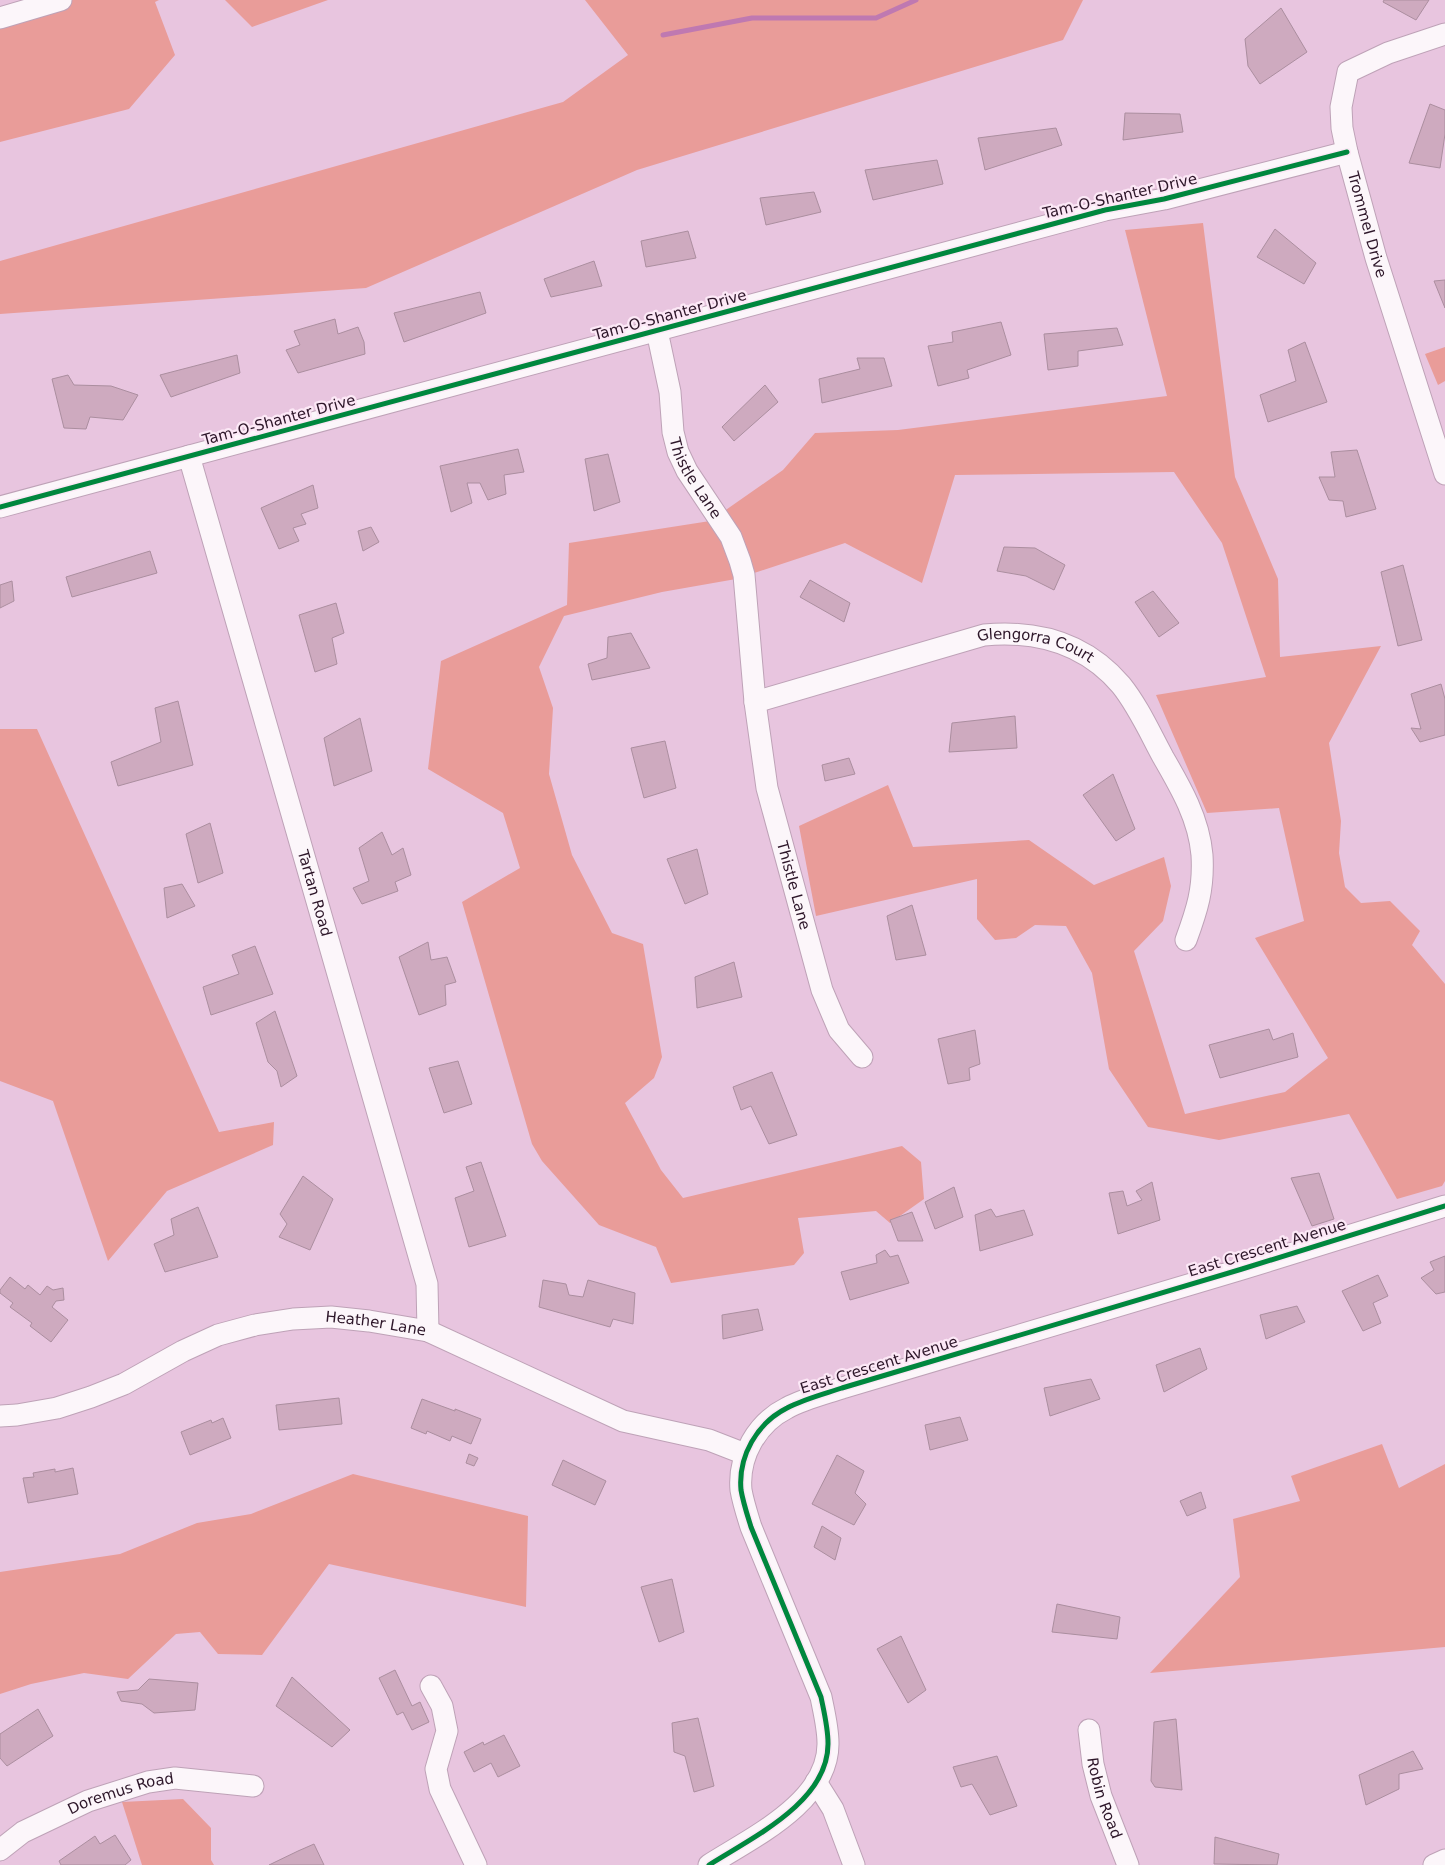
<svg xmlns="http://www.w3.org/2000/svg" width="1445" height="1865" viewBox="0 0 1445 1865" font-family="'DejaVu Sans',sans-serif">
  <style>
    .forest { fill: #e99c99 }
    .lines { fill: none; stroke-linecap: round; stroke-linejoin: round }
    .stream { stroke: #bf79b1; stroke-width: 5 }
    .building { fill: #ceaabf; stroke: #ab8e9f }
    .minor-casing { stroke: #bea2b7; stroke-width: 23 }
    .minor { stroke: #fcf6fa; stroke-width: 21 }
    .cycleway-casing { stroke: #fce8f6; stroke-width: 8 }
    .cycleway { stroke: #00873e; stroke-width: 5 }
    .labels { text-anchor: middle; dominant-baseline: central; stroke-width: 4.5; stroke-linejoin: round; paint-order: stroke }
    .street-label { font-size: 15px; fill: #2d1629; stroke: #fce8f6 }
  </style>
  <rect width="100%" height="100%" fill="#e8c5df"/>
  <path class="forest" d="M30 0H159L155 2 175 55 129 109 0 142V10Z
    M225 0H328L252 27Z
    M585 0H1083L1063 40 637 170 366 288 0 314V261L563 102 628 55Z
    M1203 223 1235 477 1278 579 1280 657 1381 646 1329 743 1341 821 1339 853 1345 887 1361 903 1390 901 1420 931 1412 945 1445 984V1181L1442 1186 1397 1199 1349 1114 1219 1140 1148 1127 1109 1069 1092 973 1066 926 1035 925 1016 938 995 940 977 919V879L816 916 799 826 888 785 913 847 1029 840 1094 885 1164 857 1171 886 1163 921 1134 951 1185 1114 1285 1092 1328 1058 1255 938 1304 921 1279 808 1207 813 1156 695 1266 677 1222 543 1174 472 955 475 922 583 845 543 736 579 662 592 564 616 539 667 553 708 549 774 572 855 612 933 643 944 662 1057 654 1078 625 1103 661 1170 683 1198 902 1146 921 1162 924 1199 890 1223 876 1211 798 1218 804 1253 794 1265 671 1283 656 1247 599 1225 542 1161 532 1144 462 902 520 868 503 813 428 769 441 661 567 605 569 543 710 521 783 470 815 433 898 430 1167 396 1125 230Z
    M1445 347V381L1438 385 1425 354Z
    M0 729H37L219 1132 274 1122 273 1145 167 1191 108 1261 53 1101 0 1081Z
    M1382 1444 1399 1488 1445 1464V1647L1150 1673 1240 1577 1233 1519 1300 1501 1291 1476Z
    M353 1474 528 1516 526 1607 329 1564 262 1655 218 1654 200 1632 176 1634 128 1679 84 1673 31 1684 0 1694V1572L120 1554 197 1523 251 1514Z
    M183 1799 211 1828V1860L214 1865H142L122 1802Z"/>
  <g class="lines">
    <path class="stream" d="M663 35 752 18H876L916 0"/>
  </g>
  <path class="building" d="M1384 0H1429L1416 20 1383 2Z
    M1281 8 1307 52 1260 84 1248 66 1245 39Z
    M1430 104 1445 110V134L1440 168 1409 163Z
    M1125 113 1180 114 1183 132 1123 140Z
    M1056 128 1062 145 985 170 978 138Z
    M937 160 943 184 873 200 865 170Z
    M814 192 821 212 766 225 760 198Z
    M1275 229 1316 263 1304 284 1257 257Z
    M688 231 696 258 646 267 641 241Z
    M594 261 602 286 551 297 544 279Z
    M1445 280V308L1434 281Z
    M480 292 486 313 404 342 394 313Z
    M335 319 338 334 358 327 364 342 365 354 298 373 286 350 300 345 294 331Z
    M1001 322 1011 355 967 370 969 378 938 386 928 346 953 342 952 332Z
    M1117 328 1123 345 1078 351V366L1048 370 1044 334Z
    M1305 342 1327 402 1268 422 1260 395 1296 381 1288 350Z
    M237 355 240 373 171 397 160 375Z
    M857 358H884L892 386 822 403 819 379 860 369Z
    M68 375 74 385 111 386 138 395 123 420 90 417 86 429 64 428 52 379Z
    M765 385 778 402 734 441 722 427Z
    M518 449 524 472 504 475 506 494 488 500 480 483H467L472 503 451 512 440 466Z
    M1357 450 1376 509 1346 517 1343 501 1329 500 1319 477H1335L1331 452Z
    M608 454 620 502 594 511 585 459Z
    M313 485 318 508 301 514 306 524 293 528 299 541 279 549 261 508Z
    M371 527 379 542 363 551 358 531Z
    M1004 547 1035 548 1065 565 1054 590 1026 576 997 571Z
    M150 551 157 573 72 597 66 577Z
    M1403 565 1422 640 1398 646 1381 572Z
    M810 580 850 603 844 622 800 597Z
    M12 581 14 601 0 608V585Z
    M1153 591 1179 623 1159 637 1135 602Z
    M336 603 344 633 332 638 337 664 315 672 299 615Z
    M631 633 650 668 592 680 588 664 607 658 608 637Z
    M1441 684 1445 699V735L1420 742 1411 728 1421 729 1411 694Z
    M178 701 193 765 118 786 111 762 161 742 155 708Z
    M1015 716 1017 748 949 752 952 723Z
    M360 718 372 771 334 786 324 738Z
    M665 741 676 788 644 798 631 748Z
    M849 758 855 774 825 781 822 765Z
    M1113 774 1135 829 1116 841 1083 795Z
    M210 823 223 873 198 883 186 834Z
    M382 832 392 855 403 848 411 875 395 882 398 891 362 904 353 888 369 881 359 848Z
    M697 849 708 894 685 904 667 859Z
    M182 884 195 906 167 918 164 888Z
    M912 905 926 955 896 960 887 916Z
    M428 942 431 960 447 957 456 982 445 985 446 1005 419 1015 399 957Z
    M255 946 273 994 211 1015 203 987 239 974 232 955Z
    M734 962 742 997 697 1008 695 977Z
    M275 1011 297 1076 281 1087 277 1071 268 1062 256 1023Z
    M1269 1029 1273 1040 1293 1033 1298 1057 1220 1078 1209 1045Z
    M975 1030 980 1064 969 1068 970 1080 948 1084 938 1039Z
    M458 1061 472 1104 444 1113 429 1068Z
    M772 1072 797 1135 769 1144 751 1106 741 1110 733 1087Z
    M481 1162 506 1236 469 1247 455 1198 474 1191 466 1167Z
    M1319 1173 1334 1219 1312 1226 1291 1178Z
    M303 1176 333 1199 310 1250 279 1237 287 1224 280 1214Z
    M1152 1182 1160 1220 1118 1234 1109 1193 1123 1191 1127 1206 1142 1200 1136 1191Z
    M954 1187 963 1217 935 1229 925 1202Z
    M198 1207 218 1257 165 1272 154 1244 174 1235 171 1219Z
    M991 1209 996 1217 1024 1210 1033 1235 980 1251 975 1215Z
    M912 1212 923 1241H898L890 1220Z
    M885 1250 890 1257 898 1255 909 1283 850 1300 841 1272 877 1263 876 1255Z
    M1445 1256V1292L1436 1294 1421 1278 1434 1270 1430 1262Z
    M1378 1275 1388 1296 1373 1303 1381 1323 1363 1331 1342 1291Z
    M10 1277 25 1289 28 1285 40 1295 47 1286 53 1290 63 1288 64 1300 56 1301 52 1307 68 1320 51 1342 30 1326 32 1323 10 1307 13 1303 0 1293V1290Z
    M543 1280 566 1284 569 1295 583 1297 588 1280 635 1293 633 1324 613 1319 610 1327 539 1307Z
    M1297 1306 1305 1322 1266 1339 1260 1315Z
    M758 1309 763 1330 723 1339 722 1315Z
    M1200 1348 1207 1369 1164 1392 1156 1365Z
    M1091 1379 1100 1399 1050 1416 1044 1388Z
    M339 1398 342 1424 279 1430 276 1405Z
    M422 1399 455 1411V1409L481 1419 471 1444 452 1436 450 1441 427 1431 426 1434 411 1428Z
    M960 1417 968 1440 930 1450 925 1425Z
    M223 1418 231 1438 190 1455 181 1432 211 1420 212 1423Z
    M469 1454 478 1458 474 1466 466 1463Z
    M837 1455 864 1471 855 1493 866 1504 854 1525 812 1504Z
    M563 1460 606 1481 595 1505 552 1485Z
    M73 1468 78 1494 28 1503 23 1478 34 1477 33 1473 55 1469V1472Z
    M1201 1492 1206 1508 1187 1516 1180 1501Z
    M822 1526 841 1538 835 1560 814 1547Z
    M672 1579 684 1632 659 1642 641 1587Z
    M1057 1604 1120 1617 1117 1639 1052 1632Z
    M901 1636 926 1690 908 1703 877 1649Z
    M395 1670 412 1706 420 1702 429 1722 412 1730 403 1712 397 1715 379 1678Z
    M292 1677 350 1730 332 1747 276 1706Z
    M149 1679 198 1683 195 1710 154 1713 142 1704 121 1701 117 1692 138 1690Z
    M38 1709 53 1736 7 1766 0 1758V1734Z
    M698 1718 714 1786 694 1792 685 1756 674 1752 672 1723Z
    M1176 1719 1182 1790 1155 1787 1151 1781 1154 1722Z
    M504 1735 520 1766 498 1777 491 1763 474 1772 464 1752 483 1742 484 1745Z
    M1413 1751 1423 1769 1399 1774V1789L1366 1805 1359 1775Z
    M997 1756 1017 1806 990 1815 972 1784 961 1787 953 1767Z
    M115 1835 131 1860 125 1865H61L59 1861 95 1836 100 1844Z
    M1215 1837 1279 1854 1277 1865 1214 1864Z
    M314 1844 324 1865H269L298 1851Z"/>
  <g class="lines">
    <g class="minor-casing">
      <g id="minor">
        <path d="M0 18 61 0"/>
        <path id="s1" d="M1445 34 1388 53 1348 72 1341 107 1342 128 1347 152 1376 258 1445 474"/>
        <path id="s2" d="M657 331 670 392 673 432 678 452 687 471 731 537 740 561 744 575 755 702 767 788 822 990 839 1030 862 1057"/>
        <path id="s3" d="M189 456 427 1284 428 1331"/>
        <path d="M0 507 1105 210 1164 199 1347 152"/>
        <path id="s4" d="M755 702 984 635C1038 630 1085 643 1121 685 1138 706 1150 733 1163 757 1181 788 1199 819 1202 855 1204 889 1197 910 1186 940"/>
        <path id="s5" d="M0 1416 17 1415 57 1408 91 1397 124 1384 183 1351 218 1335 255 1325 293 1319 331 1317 369 1321 428 1331 623 1421 709 1440 745 1454"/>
        <path d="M431 1686 442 1706 447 1731 436 1769 440 1789 476 1865"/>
        <path id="s6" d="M1089 1730 1093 1764 1101 1796 1128 1865"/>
        <path d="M816 1782 833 1809 854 1865"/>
        <path id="s7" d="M0 1850 23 1832 88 1801 148 1782 175 1778 253 1786"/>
        <path d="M709 1865C751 1838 829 1802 828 1743 828 1728 824 1712 821 1697L751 1527C747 1514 743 1502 741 1490 738 1456 757 1423 787 1408 804 1399 824 1394 842 1388L1242 1269 1445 1206"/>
        <path d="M1434 1865 1445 1860"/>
      </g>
    </g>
    <use href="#minor" class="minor"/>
    <g class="cycleway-casing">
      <path id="cycleway" d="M0 507 1105 210 1164 199 1347 152
        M709 1865C751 1838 829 1802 828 1743 828 1728 824 1712 821 1697L751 1527C747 1514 743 1502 741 1490 738 1456 757 1423 787 1408 804 1399 824 1394 842 1388L1242 1269 1445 1206"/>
    </g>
    <use href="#cycleway" class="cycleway"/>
  </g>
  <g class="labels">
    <g class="street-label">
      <text transform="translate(1120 196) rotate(-13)">Tam-O-Shanter Drive</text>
      <text stroke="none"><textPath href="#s1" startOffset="261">Trommel Drive</textPath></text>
      <text transform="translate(670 315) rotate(-15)">Tam-O-Shanter Drive</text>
      <text transform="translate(279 420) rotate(-15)">Tam-O-Shanter Drive</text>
      <text stroke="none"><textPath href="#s2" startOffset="154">Thistle Lane</textPath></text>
      <text stroke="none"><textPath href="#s4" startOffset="292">Glengorra Court</textPath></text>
      <text stroke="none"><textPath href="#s2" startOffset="579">Thistle Lane</textPath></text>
      <text stroke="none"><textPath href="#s3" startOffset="455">Tartan Road</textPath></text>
      <text transform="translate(1267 1248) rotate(-17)">East Crescent Avenue</text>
      <text stroke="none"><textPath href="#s5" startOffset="395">Heather Lane</textPath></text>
      <text transform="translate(879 1365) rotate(-17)">East Crescent Avenue</text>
      <text stroke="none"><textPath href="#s7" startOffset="135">Doremus Road</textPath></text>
      <text stroke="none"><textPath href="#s6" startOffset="70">Robin Road</textPath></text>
    </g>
  </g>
</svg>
